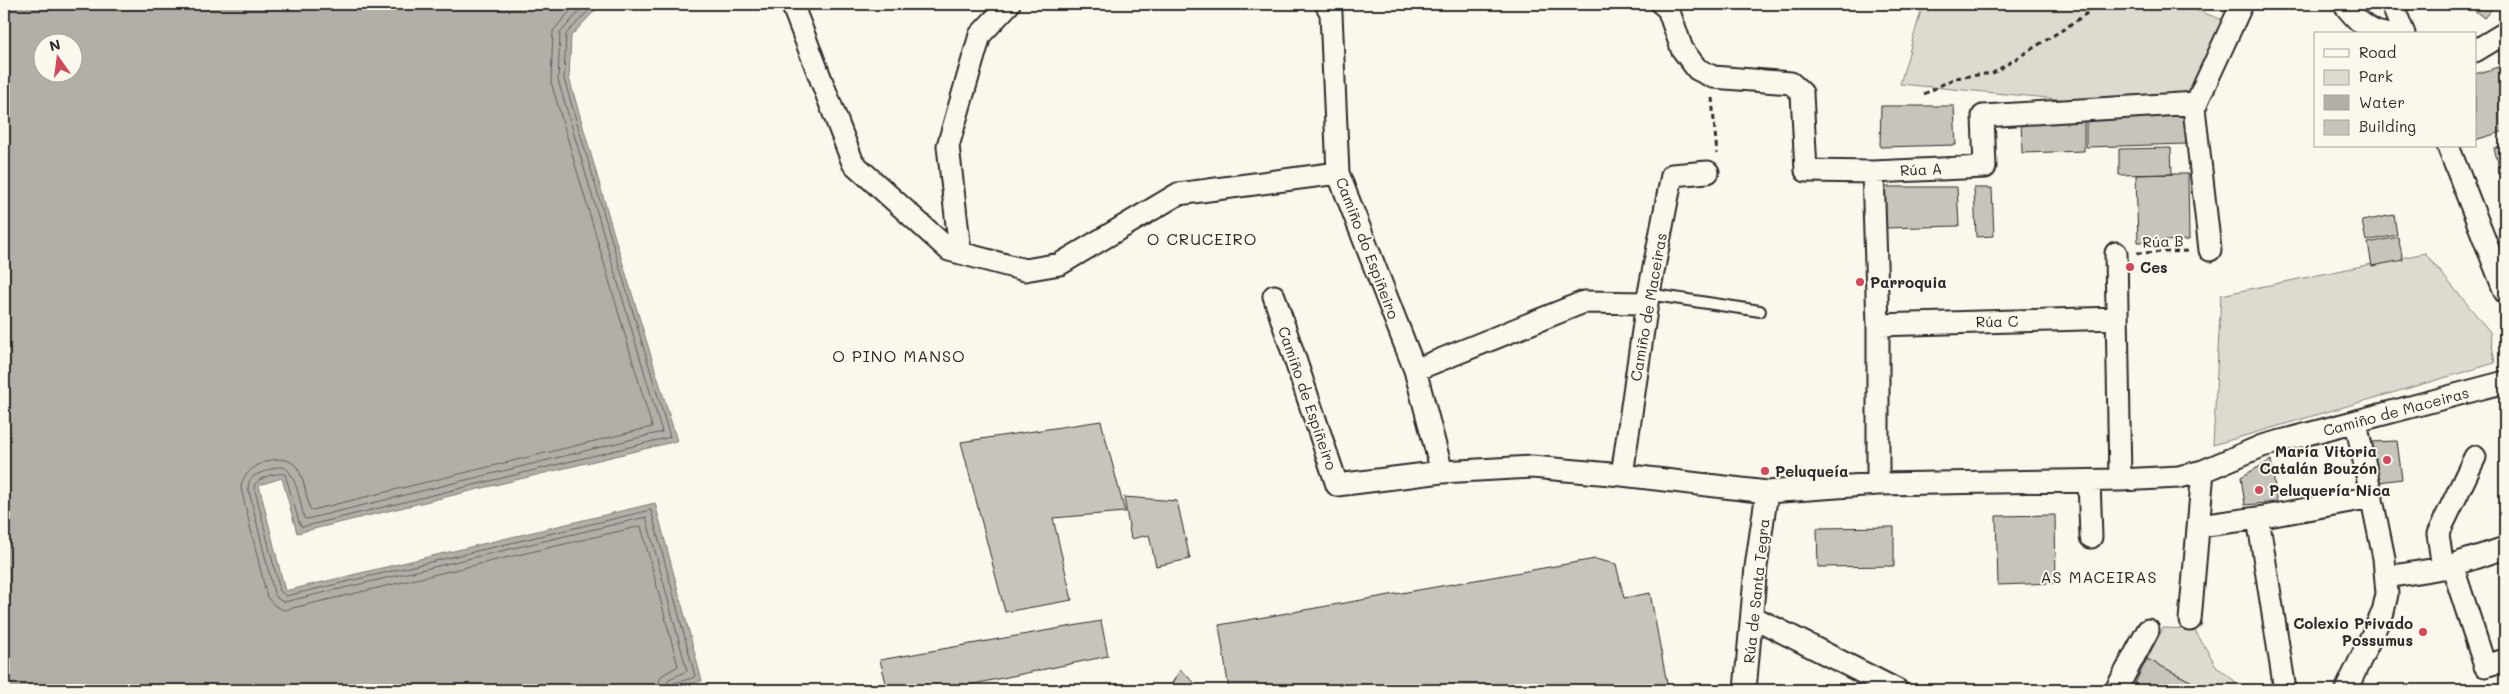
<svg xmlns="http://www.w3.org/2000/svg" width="2509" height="694" viewBox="0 0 2509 694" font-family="Mali,sans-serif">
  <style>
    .green { fill: #dddad0; stroke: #84827e }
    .water { fill: #b1afa7; stroke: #7b7a75; fill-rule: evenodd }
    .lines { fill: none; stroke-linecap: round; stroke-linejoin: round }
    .shore { stroke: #61605d; stroke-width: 1 }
    .building { fill: #c7c4bc; stroke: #2b2b2b }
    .lane-casing { stroke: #2b2b2b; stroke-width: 14 }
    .street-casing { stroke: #2b2b2b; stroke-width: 25 }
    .path { stroke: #2b2b2b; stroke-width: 3; stroke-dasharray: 5 4; stroke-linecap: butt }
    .lane { stroke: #fbf7ec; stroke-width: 10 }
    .street { stroke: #fbf7ec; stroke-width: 21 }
    .poi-dot { fill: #d1495b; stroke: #fbf7ec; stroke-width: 2 }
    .labels { text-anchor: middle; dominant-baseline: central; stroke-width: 4; stroke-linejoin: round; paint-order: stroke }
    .street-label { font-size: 15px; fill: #2b2b2b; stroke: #fbf7ec }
    .poi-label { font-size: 15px; font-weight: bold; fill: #2b2b2b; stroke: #fbf7ec; text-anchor: start }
    .neighbourhood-label { font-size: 16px; letter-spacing: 1px; fill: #2b2b2b; stroke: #fbf7ec }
  </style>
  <rect width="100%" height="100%" fill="#fbf7ec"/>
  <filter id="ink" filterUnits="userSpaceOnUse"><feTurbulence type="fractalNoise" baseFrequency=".02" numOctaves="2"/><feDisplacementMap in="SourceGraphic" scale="10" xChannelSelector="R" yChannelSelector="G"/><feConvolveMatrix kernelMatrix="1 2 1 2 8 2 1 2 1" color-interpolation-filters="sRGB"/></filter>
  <g filter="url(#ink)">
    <path class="green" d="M1923 4H2179L2226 21 2185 111 1900 84Z
      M2425 253 2490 332 2495 363 2213 445 2221 295Z
      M2163 628 2194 629 2217 667 2246 690H2208L2147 659Z"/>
    <path class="water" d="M4 4H601L571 36 569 78 615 238 677 441 297 533 282 478 259 485 285 591 655 503 702 681 666 690H4ZM42 42H72V72H42Z"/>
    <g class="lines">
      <path class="shore" d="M576 4 553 31 551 82 652 427 312 510 310 509C306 496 304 475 295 465 280 450 241 467 241 488L267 597 275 606 284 610 641 526 678 666 661 676 657 690
        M586 4 560 33 558 80 662 432 307 519 304 518C301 506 295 468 282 467 276 466 269 470 263 472 255 475 249 477 248 487L274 593 278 599 284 602 646 517 687 671 669 679 664 690
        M595 4 566 34 564 79 670 437 302 527 300 525 285 474C276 472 257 478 254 486L280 591 286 596 651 510 695 676 693 678 674 683 671 690"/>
    </g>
    <path class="building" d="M2467 4H2496L2484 18Z
      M2505 65V131L2475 140V74Z
      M1881 106H1954L1956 145 1880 147Z
      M2185 111 2186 144 2086 147V113Z
      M2084 117V151L2022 153 2021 119Z
      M2505 145V187L2494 149Z
      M2171 148 2172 174 2119 175V149Z
      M2172 174H2188L2189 240 2138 242 2136 175Z
      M1884 187H1957L1959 226 1884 228Z
      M1974 188H1992L1994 236 1976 237Z
      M2394 215 2397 235 2366 241 2362 221Z
      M2398 237 2403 260 2372 266 2368 243Z
      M1101 421 1125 512 1053 518 1072 600 1005 612 961 442Z
      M2397 441 2402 479 2379 482 2370 442Z
      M2271 460 2277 502 2245 505 2241 477Z
      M1124 497 1177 501 1190 559 1156 566 1149 535 1131 539Z
      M2055 515 2056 583 1998 585 1996 516Z
      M1894 527V566L1818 567 1817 528Z
      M1595 559 1616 564 1624 598 1650 593 1668 689 1229 690 1219 625Z
      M1101 621 1108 656 945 690H888L880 660Z
      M2147 659 2200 686 2198 690H2149L2135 683Z
      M1180 670 1203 690H1168Z"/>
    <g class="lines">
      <g class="lane-casing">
        <path id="lane" d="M1648 294 1760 311"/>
      </g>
      <g class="street-casing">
        <path id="street" d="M792 4 853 163 949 250 1025 270 1060 264 1178 194 1338 173
          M1326 4 1331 13 1338 173 1415 370 1442 472 1532 467 1622 475 1767 492 1878 484 2120 480 2179 477 2203 471 2262 446 2505 382
          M1662 4 1668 9 1682 49 1697 69 1713 77 1791 83 1802 93 1806 171 1873 172 1985 167 1983 116 2197 103
          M2344 4C2354 17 2367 32 2385 34
          M2392 4 2404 34
          M2475 51 2505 33
          M2448 146 2505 292
          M1873 172 1878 325V484
          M2210 250 2194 108 2242 4
          M960 251 948 146 980 35 1009 4
          M2116 253 2120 480
          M1274 296 1337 485 1442 472
          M1878 325 2117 318
          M1415 370 1584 302 1647 303
          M1622 475 1647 303 1672 175 1708 172
          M2089 481 2091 537
          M2258 518 2285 690
          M2199 526 2258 518 2372 497
          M2452 565 2485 666 2505 660
          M2443 568 2438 534 2475 457
          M2387 577 2443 568 2505 548
          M1753 617 1897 690
          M2190 620 2203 471
          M1745 690 1756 567 1767 492
          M2116 690 2148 630
          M2346 690 2383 612 2387 594 2384 558 2356 422"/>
      </g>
      <path class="path" d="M1924 94 1955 78 1993 73 2067 27 2090 11 2092 4
        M1712 98 1717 154
        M2137 253 2190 251"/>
      <use href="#lane" class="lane"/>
      <use href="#street" class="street"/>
    </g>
  </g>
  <g class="poi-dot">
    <circle cx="2130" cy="267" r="5"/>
    <circle cx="1860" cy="282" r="5"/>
    <circle cx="2387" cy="460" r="5"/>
    <circle cx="1765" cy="471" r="5"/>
    <circle cx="2259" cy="490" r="5"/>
    <circle cx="2423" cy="632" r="5"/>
  </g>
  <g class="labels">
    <g class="street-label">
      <text transform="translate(1921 169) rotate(-3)">Rúa A</text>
      <text transform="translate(2163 241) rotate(-2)">Rúa B</text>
      <text transform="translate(1368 248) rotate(69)">Camiño do Espiñeiro</text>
      <text transform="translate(1648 307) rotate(-80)">Camiño de Maceiras</text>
      <text transform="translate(1997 321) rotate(-1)">Rúa C</text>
      <text transform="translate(1308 398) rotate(71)">Camiño de Espiñeiro</text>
      <text transform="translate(2396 411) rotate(-15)">Camiño de Maceiras</text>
      <text transform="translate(1756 591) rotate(-84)">Rúa de Santa Tegra</text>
    </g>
    <g class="poi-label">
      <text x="2140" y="267">Ces</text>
      <text x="1870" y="282">Parroquia</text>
      <text x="2377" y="451" text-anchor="end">María Vitoria<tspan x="2377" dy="17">Catalán Bouzón</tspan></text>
      <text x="1775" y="471">Peluqueía</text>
      <text x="2269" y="490">Peluquería Nica</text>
      <text x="2413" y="623" text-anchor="end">Colexio Privado<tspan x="2413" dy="17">Possumus</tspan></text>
    </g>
    <g class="neighbourhood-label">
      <text x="1202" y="238">O CRUCEIRO</text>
      <text x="899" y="355">O PINO MANSO</text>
      <text x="2099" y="576">AS MACEIRAS</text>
    </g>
  </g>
  <rect width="2509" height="694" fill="none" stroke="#fbf7ec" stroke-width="20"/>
  <rect x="10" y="10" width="2489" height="674" fill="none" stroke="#2b2b2b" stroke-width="2" filter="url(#ink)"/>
  <rect x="2314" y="32" width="162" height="115" fill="#fbf7ec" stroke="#a8a59f"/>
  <rect x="2324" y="49" width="25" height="8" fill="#fbf7ec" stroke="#a8a59f"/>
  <text x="2359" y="58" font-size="15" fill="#2b2b2b">Road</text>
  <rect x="2324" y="70" width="25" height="15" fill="#dddad0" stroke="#a8a59f"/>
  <text x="2359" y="82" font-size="15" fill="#2b2b2b">Park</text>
  <rect x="2324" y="95" width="25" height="15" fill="#b1afa7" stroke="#a8a59f"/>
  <text x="2359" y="108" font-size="15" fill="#2b2b2b">Water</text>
  <rect x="2324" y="120" width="25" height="15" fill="#c7c4bc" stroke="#a8a59f"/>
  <text x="2359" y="132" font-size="15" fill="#2b2b2b">Building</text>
  <g transform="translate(58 58) rotate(346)"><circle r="24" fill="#fbf7ec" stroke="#a8a59f"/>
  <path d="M0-4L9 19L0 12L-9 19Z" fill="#d1495b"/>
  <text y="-8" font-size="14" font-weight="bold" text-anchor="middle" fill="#2b2b2b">N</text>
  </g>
</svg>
